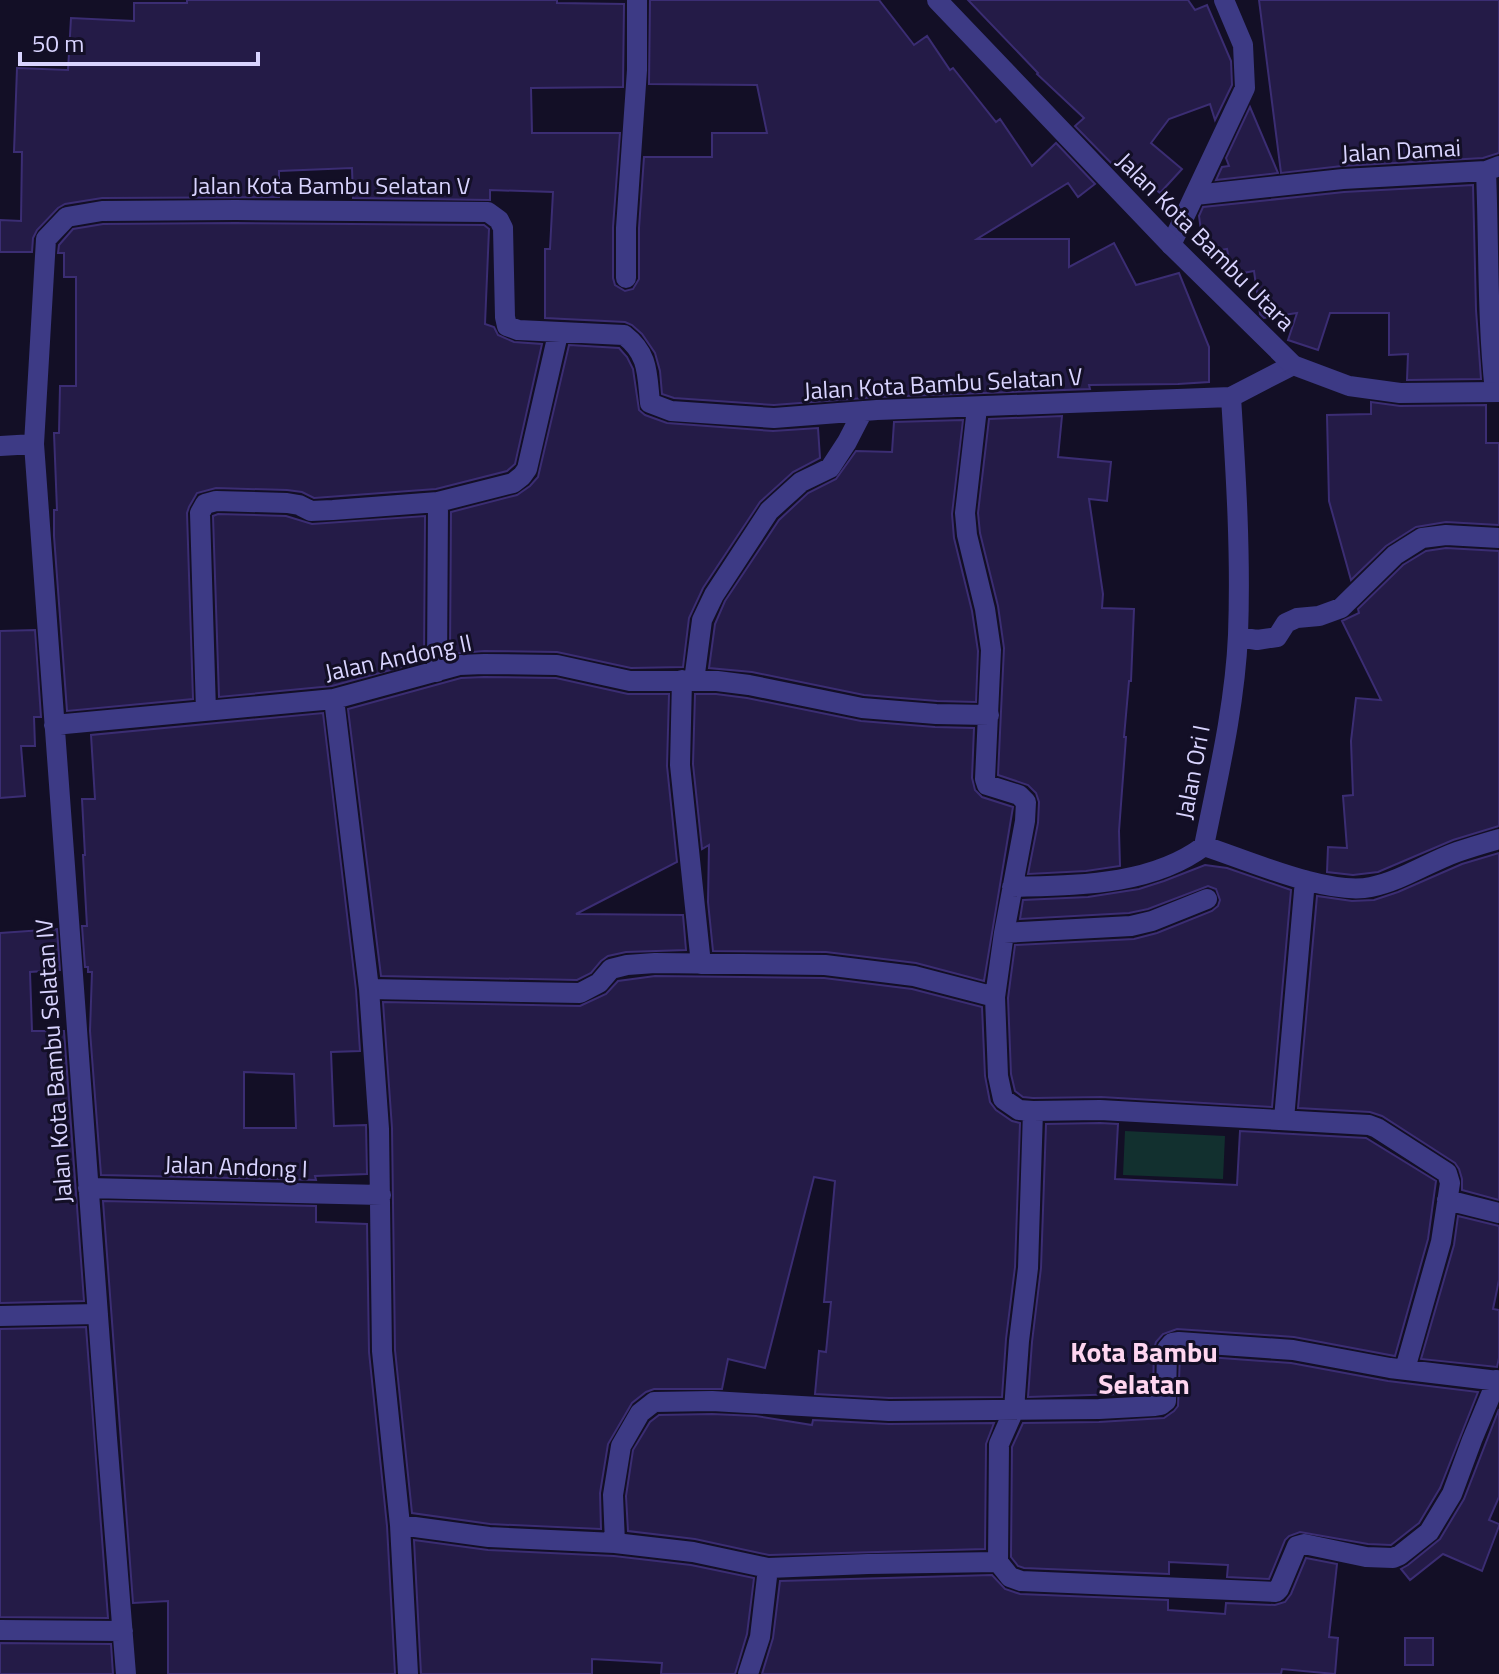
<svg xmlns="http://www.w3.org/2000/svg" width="1499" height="1674" viewBox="0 0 1499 1674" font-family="'Titillium Web',sans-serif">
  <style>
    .green { fill: #12302f }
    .building { fill: #241b47; stroke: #3b2d73; stroke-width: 2; fill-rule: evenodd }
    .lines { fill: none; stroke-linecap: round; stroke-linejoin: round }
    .minor { stroke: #3d3a85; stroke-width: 20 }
    .tertiary { stroke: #3d3a85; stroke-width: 20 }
    .labels { text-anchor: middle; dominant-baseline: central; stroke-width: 6; stroke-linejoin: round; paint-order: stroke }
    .street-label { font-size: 24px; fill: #d9d4ff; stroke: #130f26 }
    .quarter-label { font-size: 28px; font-weight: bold; fill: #ffd6f0; stroke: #130f26 }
  </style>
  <rect width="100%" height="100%" fill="#130f26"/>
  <path class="green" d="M1125 1131 1225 1136 1223 1179 1123 1175Z"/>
  <path class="building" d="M187 0H557V3L624 4 623 87 531 88 532 133H620L613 227V278L615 285 625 291 633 289 639 279V228L644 157H712V133H767L757 85 649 84 650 0H879L914 45 927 36 950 70 953 68 996 122 1000 119 1032 166 1056 143 1095 184 1078 197 1068 183 977 239H1069V267L1114 243 1136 285 1179 273 1209 347V382L1178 384 1089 385 1090 389 877 397 774 405 674 398 662 394 660 371 655 353 642 334 632 325 625 322 545 318V249H550L553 192 490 190V200L353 198 352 168 279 171V197L102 198 65 204 58 208 37 230 33 238 32 252H0V220L21 221 22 152H14L17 68 68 70 71 18 134 21V3H187Z
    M968 0H1188L1195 10 1207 5 1231 61 1232 85 1215 120 1210 104 1169 119 1151 143 1182 169 1160 193 1124 162 1116 168 1075 126 1084 118 1037 74 1038 73Z
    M1259 0H1499V153L1483 158 1342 166 1281 173Z
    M1250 107 1278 173 1216 180 1222 167 1229 166 1226 158Z
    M1473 185 1476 310 1481 379 1407 380 1408 354 1389 355V313H1330L1318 350 1288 340 1297 313 1264 318 1260 314 1254 271 1232 275 1227 249 1204 253 1199 216 1203 207 1344 192Z
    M236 223 484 225 489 229 485 324 494 327 498 335 514 342 542 344 515 464 507 471 436 489 314 498 302 492 287 490 216 488 197 493 189 507 187 513 193 699 67 711 54 536V510H57L54 433H59L60 386H76V277H64V253H58L59 245 73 229 103 224Z
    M569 345 619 348 627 357 633 369 639 410 645 415 667 423 773 431 818 428 820 458 793 472 760 502 703 588 689 618 683 667 631 668 557 652 484 651 450 654 451 512 517 495 530 486 538 477Z
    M1371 402 1400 406 1486 405V443H1499V525L1446 522 1416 527 1386 546 1351 580 1329 501 1327 415 1371 414Z
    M1062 416 1058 457 1111 462 1107 501 1089 499 1103 594 1102 608 1134 609 1131 681H1129L1124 737H1126L1119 831 1120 866 1086 871 1028 874 1038 823 1039 802 1036 793 1028 785 998 775 1004 648 998 606 980 533 978 513 989 419Z
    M963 420 952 514 954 538 972 611 978 651 976 702 937 701 864 695 752 672 709 668 715 624 725 601 779 520 808 493 836 479 856 451 892 452 894 422Z
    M218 514 286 516 312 524 425 516 424 661 332 686 219 697 213 516Z
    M1446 548 1499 551V826L1453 840 1378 872 1353 875 1327 872 1328 847 1347 848 1343 796 1353 795 1351 741 1356 698 1381 700 1342 621 1359 613 1358 609 1403 565 1426 551Z
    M35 630 41 717H34L35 746H21L25 796 0 798V631Z
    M484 677 556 678 628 694H669L667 766 677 862 576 914 683 915 686 950 626 952 608 956 601 961 591 973 577 980 381 976 348 709 461 678Z
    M695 694H716L747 698 861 721 935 727 974 728 972 778 975 790 982 797 1013 807 984 981 916 963 826 952 713 951 708 902 709 845 702 849 693 764Z
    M323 713 356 990 360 1051 331 1052 334 1126 366 1125 367 1174 315 1176 316 1180 101 1175 90 1031 92 972H88V967H85L82 926H87L83 855H85L82 799H95L91 735ZM244 1072 294 1074 296 1128H244Z
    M1499 853V1200L1462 1190V1179L1459 1169 1455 1163 1382 1116 1370 1112 1298 1108 1317 896 1352 901 1374 900 1398 892 1462 864Z
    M1205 865 1227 868 1291 890 1272 1107 1101 1097 1033 1098 1023 1097 1015 1091 1011 1074 1008 998 1015 945 1134 939 1157 933 1212 911 1218 906 1220 900 1216 889 1208 886 1148 909 1129 913 1020 919 1023 900 1088 897 1139 889 1164 881Z
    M57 929 60 970 30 972 32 1031H64L84 1301 0 1303V933Z
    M655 976 824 978 912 989 982 1007 985 1076 990 1102 996 1110 1012 1121 1020 1123 1015 1267 1006 1339 1002 1397 889 1398 815 1394 819 1351 826 1352 831 1302H824L835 1181 814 1177 765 1368 728 1359 722 1389H654L646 1392 632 1403 608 1444 600 1493 601 1529 490 1524 412 1513 395 1350 392 1128 383 1002 580 1006 606 994 618 981Z
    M1100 1123 1118 1124 1115 1179 1237 1185 1240 1131 1366 1138 1436 1181 1428 1239 1395 1356 1294 1337 1177 1329 1163 1334 1156 1342 1154 1349 1153 1393 1028 1397 1032 1342 1041 1268 1046 1124Z
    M103 1201 316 1206V1222L367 1224 369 1352 387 1526 395 1674H168V1601L133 1603Z
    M1458 1216 1499 1226V1280L1493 1309 1499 1310V1358L1497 1367 1421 1359 1454 1245Z
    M86 1327 108 1618 0 1617V1329Z
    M1180 1355 1291 1363 1388 1381 1478 1392 1440 1488 1419 1523 1391 1545 1368 1544 1300 1532 1289 1536 1285 1540 1269 1579 1227 1577 1228 1565 1169 1562V1574L1024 1568 1018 1566 1011 1557 1012 1447 1023 1423 1099 1422 1164 1418 1174 1411 1178 1406Z
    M1499 1409V1497L1489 1520 1499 1524V1526L1482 1571 1443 1554 1410 1580 1401 1569 1408 1565 1440 1539 1464 1499Z
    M712 1414 756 1416 812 1425 813 1420 889 1424 994 1423 986 1444 985 1549 769 1555 695 1539 628 1531 626 1496 633 1450 650 1422 659 1415Z
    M414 1540 488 1550 614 1556 691 1565 754 1578 747 1634 735 1674H661L662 1663 592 1659V1674H421Z
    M1306 1558 1337 1564 1329 1637 1338 1638 1335 1674 1282 1669 1281 1674H762L773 1638 780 1581 992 1575 1005 1589 1020 1594 1168 1600V1610L1225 1614 1226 1603 1275 1605 1285 1602 1291 1594Z
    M1405 1638H1433V1665H1405Z
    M0 1643 111 1644 113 1674H0Z"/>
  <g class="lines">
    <path class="minor" d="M1486 171C1489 245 1487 319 1495 392
      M1195 195 1343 179 1486 171 1499 166
      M1171 245 1245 88 1243 45 1224 0
      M626 278V228L637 70V0
      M977 408 965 513 967 535 985 609 991 650 985 779 987 785 1019 795 1026 802 1025 821 1004 933 995 997 998 1076 1003 1099 1019 1110 1033 1111 1100 1110 1369 1125 1377 1128 1447 1173 1450 1183 1441 1242 1405 1369
      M0 446 34 444
      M1238 637 1257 640 1277 637 1286 623 1297 618 1319 616 1341 608 1395 555 1422 538 1446 535 1499 538
      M437 672 438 502
      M682 680 680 765 701 964
      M694 681 702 620 714 595 769 511 801 482 830 468 847 442 863 411
      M334 699 369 989 379 1129 382 1351 400 1525 408 1674
      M206 711 200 513 205 504 216 501 287 503 299 505 311 511 333 510 438 502 513 483 522 476 527 469 558 334
      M54 725 334 699 459 665 484 664 557 665 630 681H717L749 685 862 708 936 714 989 715
      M1204 846C1218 777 1235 705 1238 635 1241 555 1236 476 1231 397
      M1204 846C1247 860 1328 896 1371 887 1401 881 1429 862 1457 852 1471 847 1485 843 1499 839
      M1012 887C1076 885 1151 886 1204 846
      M1004 933 1131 926 1152 921 1207 899
      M369 989 580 993 599 983 611 969 627 965 655 963 825 965 914 976 995 997
      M1284 1119 1305 880
      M88 1188 381 1195
      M1447 1200 1499 1213
      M0 1316 98 1314
      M400 1525 489 1537 615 1543 693 1552 768 1568 868 1564 998 1562 1010 1577 1021 1581 1276 1592 1279 1589 1297 1546 1304 1544 1366 1557 1393 1558 1400 1555 1429 1532 1452 1494 1472 1440 1497 1380
      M615 1543 613 1495 621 1446 640 1413 654 1402 712 1401 889 1411 1099 1409 1155 1406 1161 1405 1166 1401 1167 1349 1172 1343 1179 1342 1293 1350 1390 1368 1499 1381
      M998 1562 999 1444 1014 1410 1019 1341 1028 1268 1033 1111
      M0 1630 123 1631
      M126 1674 107 1438 34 444 46 239 67 217 102 211 236 210 488 212 499 220 503 228 505 317 507 326 518 330 624 335C649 354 647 374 650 403L671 411 774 418 877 410 1231 397 1293 365
      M748 1674 760 1637 768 1568"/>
    <path class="tertiary" d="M937 0 1171 245 1293 365 1349 386 1400 393 1499 392"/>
  </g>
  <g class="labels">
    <g class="street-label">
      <text transform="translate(1401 150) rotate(-3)">Jalan Damai</text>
      <text x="331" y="185">Jalan Kota Bambu Selatan V</text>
      <text transform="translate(1206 241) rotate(45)">Jalan Kota Bambu Utara</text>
      <text transform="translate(943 383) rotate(-3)">Jalan Kota Bambu Selatan V</text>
      <text transform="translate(398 657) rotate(-12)">Jalan Andong II</text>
      <text transform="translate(1192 772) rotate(-79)">Jalan Ori I</text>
      <text transform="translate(53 1061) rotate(-94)">Jalan Kota Bambu Selatan IV</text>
      <text transform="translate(236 1166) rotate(2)">Jalan Andong I</text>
    </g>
    <g class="quarter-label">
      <text x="1144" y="1351">Kota Bambu<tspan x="1144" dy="32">Selatan</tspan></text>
    </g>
  </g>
  <path d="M20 52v12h238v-12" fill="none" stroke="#d9d4ff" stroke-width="4"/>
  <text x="32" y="52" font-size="24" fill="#d9d4ff" stroke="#130f26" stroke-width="6" paint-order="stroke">50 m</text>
</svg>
